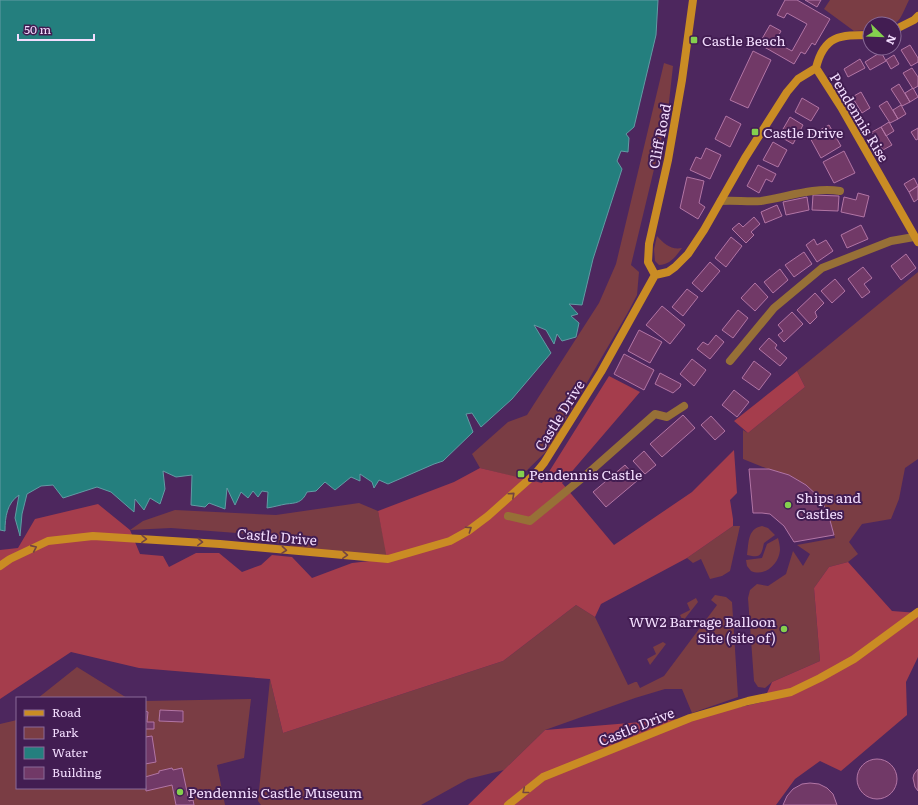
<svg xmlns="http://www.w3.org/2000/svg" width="918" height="805" viewBox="0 0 918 805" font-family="Literata,serif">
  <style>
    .green { fill: #7a3d44 }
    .forest { fill: #a53d4c }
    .water { fill: #247f7e; stroke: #629ba4 }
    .building { fill: #713967; stroke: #b275a5 }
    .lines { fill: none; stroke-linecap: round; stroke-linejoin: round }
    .street { stroke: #977037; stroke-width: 8 }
    .secondary { stroke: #ca8c24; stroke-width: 8 }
    .oneway { stroke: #724442 }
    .poi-dot { fill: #84d04e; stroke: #421d52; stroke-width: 1.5 }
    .labels { text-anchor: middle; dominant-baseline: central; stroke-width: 4; stroke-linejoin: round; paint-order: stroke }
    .poi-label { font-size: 14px; fill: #f3ddfe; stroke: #421d52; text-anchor: start }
    .street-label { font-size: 14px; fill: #f3ddfe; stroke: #421d52 }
  </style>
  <rect width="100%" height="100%" fill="#4d275e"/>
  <path class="green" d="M830 0H909C896 28 900 24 870 24V30L854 31 824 9Z
    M664 63 673 66 668 111 631 265 639 272 637 295 627 314 561 427 562 436 519 478 480 468 472 454 508 422 527 415 599 303 616 264Z
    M657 236C664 244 671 250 682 248 676 256 670 265 659 265L655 261 654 249Z
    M918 272V459L905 468 899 499 891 519 862 524 849 542 858 554 848 562 829 567 814 588 820 661 772 682 765 688 758 687 754 681 748 598 750 590 757 584 768 586 786 574 793 551 803 566 810 554 797 545 835 538 828 513 820 498 806 485 789 475 768 469 743 459V430L748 433 805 387 797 371Z
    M359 503 378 511 388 559 288 550 291 544 263 542 250 534 171 528 130 530 143 521 175 510 276 515Z
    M733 526H740L730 571 722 576 710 579 701 559 693 563 687 558Z
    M762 526 768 528 775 535 764 543C761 556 761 558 747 555 749 543 747 529 762 526Z
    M778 538C779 542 780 546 780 550 779 564 765 577 751 571L747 566 746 560 762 558 767 544Z
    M715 595 726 597 732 602 738 697 692 713 682 689H665L635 698 545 730 504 770 468 779 421 805H261L258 801 270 679 283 733 503 661 576 605 595 617 628 685 635 682H637L640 688 664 676 717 605 711 600Z
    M696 598 698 602 683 621 680 615 690 610 687 603Z
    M663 642 666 644 650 665 647 659 656 654 653 647Z
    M77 667 127 698H38Z
    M251 699 244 758 217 765 225 805H0V724L17 720V788H145V701Z"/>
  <path class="forest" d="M797 371 805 387 748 433 734 421Z
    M609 376 640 392 562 483 614 545 692 492 734 450 737 493 730 500 733 519V526L687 558 601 604 595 617 576 605 503 661 283 733 270 679 139 668 71 652 0 699V550L18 548 35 519 98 504 130 530 140 554 163 556 169 567 196 553H219L242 572 261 565 272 555 292 557 312 578 352 563 387 559 378 511 454 482 480 468 542 483Z
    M848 562 892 611 918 613V657L906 682 907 715 841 771 820 761 795 779 776 805H468L545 730 690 718 763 702 772 682 820 661 814 588 829 567Z"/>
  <path class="water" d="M0 0H658L656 35 634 127 626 134 629 138 628 152 621 151 617 161 622 169 593 259 582 305 569 304 578 314 571 316 579 323 576 337 562 341 557 334 554 344 546 330 534 325 551 353 512 399 481 427 472 413 466 414 473 432 443 461 434 464 388 484 379 480 374 488 372 482 360 474V481L351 477 335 490 325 482 316 491 307 492C302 503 296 503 286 504 280 505 274 507 267 508L268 492 262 491 258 497 253 491 248 498 241 492 235 505 227 488 225 509 209 503 205 507 191 505 192 475 176 477 163 471 165 489 160 504 150 498 144 510 135 499 134 512 111 492 97 487 63 498 53 485 41 486 27 494 22 514 20 536 15 518 19 495C7 503 5 517 5 531L0 530Z"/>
  <path class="building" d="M785 0H797L830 19 815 45 812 43 805 54 801 52 794 64 759 44 770 25 781 31 775 42 792 51 807 24 787 13 784 18 777 15Z
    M805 0H821L817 7Z
    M910 45 918 58V62L911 66 901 50Z
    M753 51 771 60 748 108 730 100Z
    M881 52 886 61 870 70 865 62Z
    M894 55 899 64 891 69 886 60Z
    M860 59 865 68 848 77 844 69Z
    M912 68 918 77V86L913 89 903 73Z
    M899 84 910 102 902 106 891 89Z
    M913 88 918 97 910 102 905 93Z
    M861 92 870 108 862 113 852 97Z
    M802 98 819 108 811 121 795 112Z
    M887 101 898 119 890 123 879 106Z
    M901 105 906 114 898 119 893 110Z
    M726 116 741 124 730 147 715 139Z
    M790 117 803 125 793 144 779 136Z
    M889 122 894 131 886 136 881 127Z
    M829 125 841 146 821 158 809 136Z
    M881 127 892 145 883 150 872 132Z
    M918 128V139L916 140 911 132Z
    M773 142 787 150 778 167 763 160Z
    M706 148 721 155 710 179 690 170 696 157 701 159Z
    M844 151 855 173 834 183 823 162Z
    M758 165 776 174 772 182 766 179 759 193 747 186Z
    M687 177 704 181 699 203 705 207 698 219 680 208Z
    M914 178 918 186 909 192 904 184Z
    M918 186V199L914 202 909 192Z
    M858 193 869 196 864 217 841 212 844 197 856 200Z
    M813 195 839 196 838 211 812 210Z
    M807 197 809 210 786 215 783 202Z
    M777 205 782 216 765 223 761 212Z
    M754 217 760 224 751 232 754 235 746 243 732 229 739 223 743 227Z
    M861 225 868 239 847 248 841 235Z
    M731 237 742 246 726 267 715 258Z
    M814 239 817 245 826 240 833 251 817 262 806 245Z
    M804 252 812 264 794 277 785 265Z
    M906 254 916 268 901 280 891 266Z
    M710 262 720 271 702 292 692 283Z
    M863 267 872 278 864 284 870 292 862 298 848 279Z
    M780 269 788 280 773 293 764 282Z
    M835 279 845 291 832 303 821 291Z
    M755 283 768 297 755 311 741 298Z
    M687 289 698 297 683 316 672 307Z
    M815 293 824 303 815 312 817 317 810 324 797 310Z
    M662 306 685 325 670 344 646 325Z
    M738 310 748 318 733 338 722 330Z
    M792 312 803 324 784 342 778 335 783 331 778 325Z
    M639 330 662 342 650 363 628 351Z
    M716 335 724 342 710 359 697 349 703 342 708 345Z
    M769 338 777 345 775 348 787 358 780 366 759 349Z
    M624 354 654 370 644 390 614 374Z
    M692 359 706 370 694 386 680 374Z
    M754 361 771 374 759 390 742 378Z
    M660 373 681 384 680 387 673 393 655 384Z
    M734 390 749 402 737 417 722 405Z
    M683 415 695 428 662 457 650 444Z
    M711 416 725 431 715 440 701 425Z
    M644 451 656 465 645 474 633 461Z
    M625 465 638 480 606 507 593 492Z
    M749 469H769L789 475 806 485 820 498 828 513 834 535 794 542 784 526 770 514 762 513H753Z
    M160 710 183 711V722L159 721Z
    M145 711 148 712 147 722H154V729H145Z
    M152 736 156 762 145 764V737Z
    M857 779a20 20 0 1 1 40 0a20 20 0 1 1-40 0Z
    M172 768 173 770 182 768 189 801 193 800 194 805H176L172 785 146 791 145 777 159 773V771Z
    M918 769V791L915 787 913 778 914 774Z
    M810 783 819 784 827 788 833 794 837 805H783L787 796 793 789 802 784Z"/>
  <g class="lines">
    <path class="street" d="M721 201C734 200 748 202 761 201 788 197 813 187 840 191
      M730 361 774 308 822 268 891 241 914 237
      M508 516 530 521 586 475 655 414 667 417 684 406"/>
    <path class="secondary" d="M894 30 914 20 918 16
      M870 35C840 35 824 35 816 68L841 107 918 242
      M655 275 648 262 649 244 668 160 682 80 693 0
      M655 275 668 272 675 267 688 254 704 230 745 158 787 92 798 79 816 68
      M0 566 10 559 48 541 93 536 220 544 388 559 450 541 468 531 488 516 535 474 544 463 601 372 655 275
      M508 805 543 777 690 718 748 701 791 692 820 678 854 659 918 612"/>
  </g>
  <defs><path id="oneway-chevron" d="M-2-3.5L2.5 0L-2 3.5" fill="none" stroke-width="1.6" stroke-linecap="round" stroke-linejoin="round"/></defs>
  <g class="oneway">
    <use href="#oneway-chevron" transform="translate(512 495) rotate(-42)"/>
    <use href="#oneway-chevron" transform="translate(469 529) rotate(-34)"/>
    <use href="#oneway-chevron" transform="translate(144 539) rotate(2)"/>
    <use href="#oneway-chevron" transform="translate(200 542) rotate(4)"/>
    <use href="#oneway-chevron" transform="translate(34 548) rotate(-24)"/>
    <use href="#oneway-chevron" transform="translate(284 550) rotate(5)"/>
    <use href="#oneway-chevron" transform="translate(345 555) rotate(4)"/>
    <use href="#oneway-chevron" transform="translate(525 791) rotate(141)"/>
  </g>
  <g class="poi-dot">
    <rect x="690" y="36" width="8" height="8" rx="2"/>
    <rect x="751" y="128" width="8" height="8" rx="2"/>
    <rect x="517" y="470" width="8" height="8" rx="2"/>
    <circle cx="788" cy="505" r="4"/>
    <circle cx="784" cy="629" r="4"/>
    <circle cx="180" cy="792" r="4"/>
  </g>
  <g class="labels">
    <g class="poi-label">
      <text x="702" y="40">Castle Beach</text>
      <text x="763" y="132">Castle Drive</text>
      <text x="529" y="474">Pendennis Castle</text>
      <text x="796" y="497">Ships and<tspan x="796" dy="16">Castles</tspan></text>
      <text x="776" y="621" text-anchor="end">WW2 Barrage Balloon<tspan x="776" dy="16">Site (site of)</tspan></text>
      <text x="188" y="792">Pendennis Castle Museum</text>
    </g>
    <g class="street-label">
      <text transform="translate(860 117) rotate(59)">Pendennis Rise</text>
      <text transform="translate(659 136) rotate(-79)">Cliff Road</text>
      <text transform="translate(559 415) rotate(-58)">Castle Drive</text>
      <text transform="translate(277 536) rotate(5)">Castle Drive</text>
      <text transform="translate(636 726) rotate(-22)">Castle Drive</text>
    </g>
  </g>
  <rect x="16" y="697" width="130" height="92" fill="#421d52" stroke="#896a97"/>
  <rect x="24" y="710" width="20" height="6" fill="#ca8c24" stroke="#896a97"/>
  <text x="52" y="717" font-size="12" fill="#f3ddfe">Road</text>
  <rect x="24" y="727" width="20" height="12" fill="#7a3d44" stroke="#896a97"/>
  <text x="52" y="737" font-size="12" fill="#f3ddfe">Park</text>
  <rect x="24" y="747" width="20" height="12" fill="#247f7e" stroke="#896a97"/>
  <text x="52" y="757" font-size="12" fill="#f3ddfe">Water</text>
  <rect x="24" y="767" width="20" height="12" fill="#713967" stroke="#896a97"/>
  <text x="52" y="777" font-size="12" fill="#f3ddfe">Building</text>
  <g transform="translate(882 36) rotate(113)"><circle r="19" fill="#421d52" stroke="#896a97"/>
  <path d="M0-3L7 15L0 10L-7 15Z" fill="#84d04e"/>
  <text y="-6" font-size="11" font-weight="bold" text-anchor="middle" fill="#f3ddfe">N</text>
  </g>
  <path d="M18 34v6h76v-6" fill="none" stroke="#f3ddfe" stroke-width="2"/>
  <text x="24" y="34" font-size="12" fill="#f3ddfe" stroke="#421d52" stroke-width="3" paint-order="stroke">50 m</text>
</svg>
